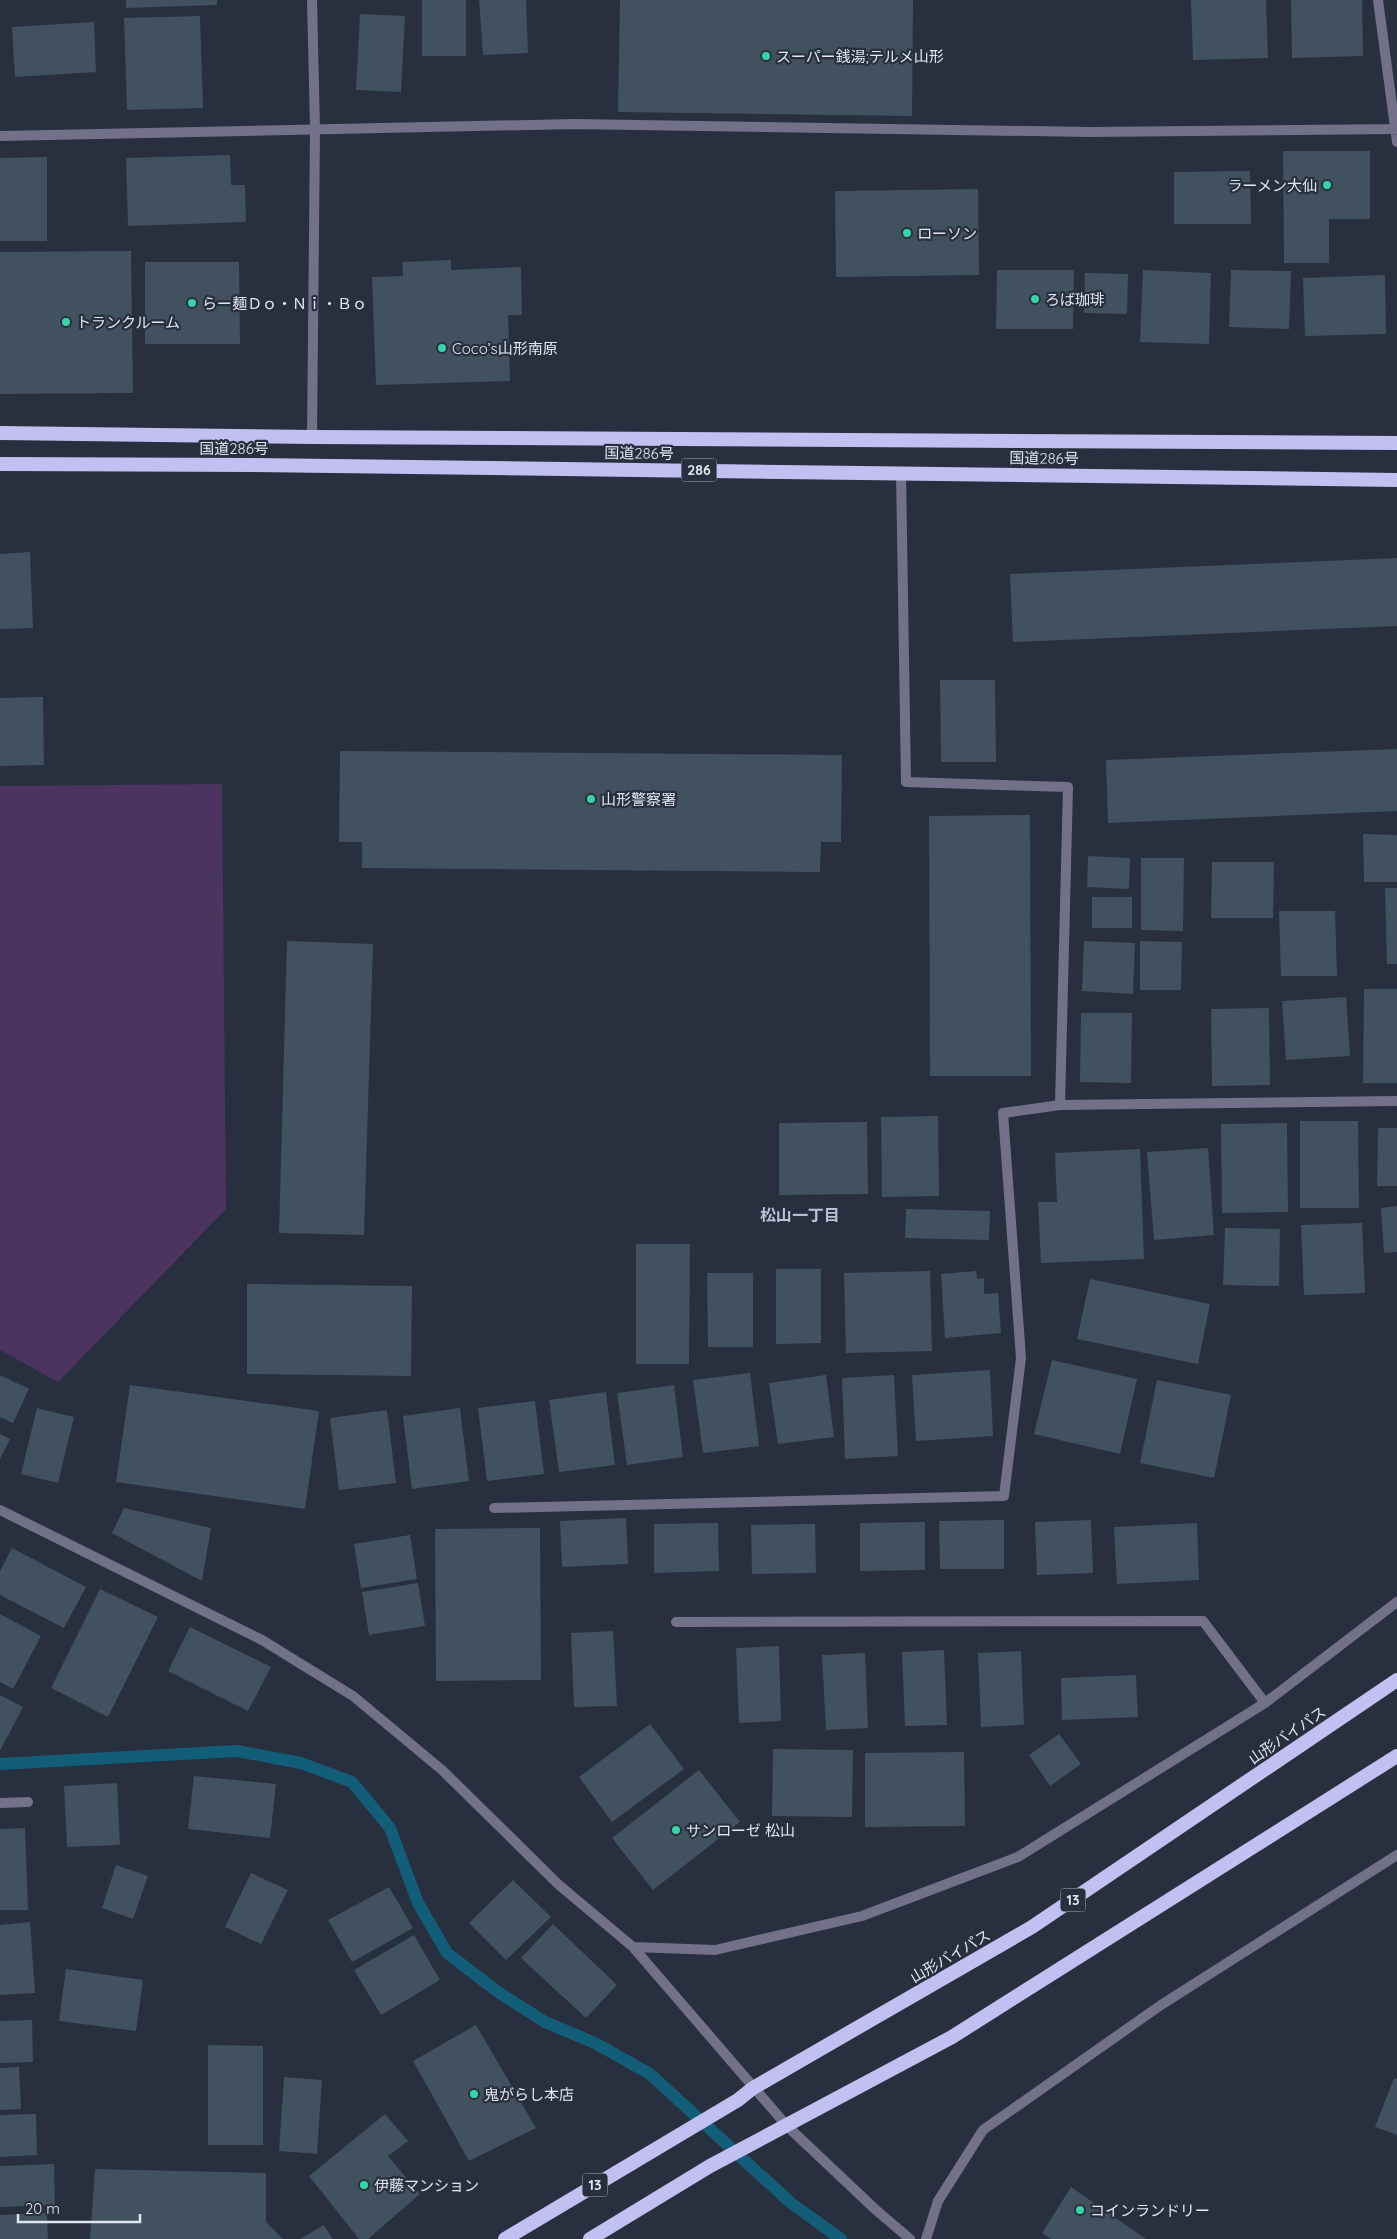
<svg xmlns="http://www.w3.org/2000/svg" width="1397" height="2239" viewBox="0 0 1397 2239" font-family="Quicksand,'Noto Sans JP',sans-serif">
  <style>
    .green { fill: #4b3560 }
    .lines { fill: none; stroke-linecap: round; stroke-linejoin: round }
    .stream { stroke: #125e79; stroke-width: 12 }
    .building { fill: #42515f }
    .service { stroke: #727189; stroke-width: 10 }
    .minor { stroke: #727189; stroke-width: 10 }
    .trunk { stroke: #c2c0f0; stroke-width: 14 }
    .poi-dot { fill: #36d4a7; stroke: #282f3e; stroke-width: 2 }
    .labels { text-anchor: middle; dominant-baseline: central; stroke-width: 4.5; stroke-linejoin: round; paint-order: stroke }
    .shield { fill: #282f3e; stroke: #a9aeba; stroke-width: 1 }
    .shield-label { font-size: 14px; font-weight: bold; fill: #e0e5ef }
    .poi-label { font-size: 15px; fill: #e0e5ef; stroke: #282f3e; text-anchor: start }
    .street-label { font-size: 15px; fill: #e0e5ef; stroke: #282f3e }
    .neighbourhood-label { font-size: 16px; font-weight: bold; fill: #bac2d6; stroke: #282f3e }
  </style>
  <rect width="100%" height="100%" fill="#282f3e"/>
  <path class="green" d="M222 784 226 1209 58 1382 0 1350V786Z"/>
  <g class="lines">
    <path class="stream" d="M0 1764 237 1751 301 1763 352 1782 390 1828 418 1903 447 1953 498 1992 545 2022 595 2043 650 2074 791 2203 841 2239"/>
  </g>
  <path class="building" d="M126 0H217V5L126 8Z
    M422 0H466V56H422Z
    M479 0H526L528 53 483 55Z
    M620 0H913L912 116 618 112Z
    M1191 0H1266L1268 58 1193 60Z
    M1291 0H1362L1363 56 1292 58Z
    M360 14 405 16 401 92 356 90Z
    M200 16 203 108 127 110 124 18Z
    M94 22 96 72 15 77 12 27Z
    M1283 151H1370V219H1329V263H1284Z
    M230 155 231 185H245L246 222 128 226 126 158Z
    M47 157V241H0V158Z
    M1250 171 1251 224H1174V172Z
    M978 189 979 275 836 277 835 191Z
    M131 251 133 393 0 394V252Z
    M451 260V270L521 267 522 315H508L510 381 376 385 372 277 403 276 402 262Z
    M145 262H239L240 344H145Z
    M997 270H1074L1073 329H996Z
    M1143 270 1211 273 1209 344 1140 342Z
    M1231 270 1291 271 1289 329 1229 327Z
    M1085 273 1128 274 1127 314 1084 313Z
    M1385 275 1386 334 1305 336 1303 278Z
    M30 552 33 628 0 629V554Z
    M1397 558V626L1013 642 1010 574Z
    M940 680H995L996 762H941Z
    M43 697 44 765 0 766V698Z
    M1397 749V811L1108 823 1106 760Z
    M340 751 842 755 841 842H821L820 872 362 868V842H339Z
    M1030 815 1031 1076H930L929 816Z
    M1363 834 1397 835V882H1364Z
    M1088 856 1130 858 1129 889 1087 887Z
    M1141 858H1184L1183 931 1141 930Z
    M1212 862H1274L1273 918H1211Z
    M1385 888H1397V964H1387Z
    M1092 897H1132V928H1092Z
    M1279 911H1335L1337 976H1281Z
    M287 941 373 944 364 1235 279 1233Z
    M1084 941 1135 943 1133 994 1082 991Z
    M1140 941 1182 942 1181 990H1140Z
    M1364 989H1397V1083H1363Z
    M1346 997 1350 1056 1286 1060 1282 1001Z
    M1269 1008 1270 1085 1212 1086 1211 1009Z
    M1081 1013H1132L1131 1083 1080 1082Z
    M938 1116 939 1196 882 1197 881 1117Z
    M1300 1121H1358L1359 1208H1300Z
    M867 1122 868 1194 779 1195V1123Z
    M1287 1123 1288 1212 1222 1213 1221 1124Z
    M1378 1128H1397V1186H1377Z
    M1208 1148 1214 1235 1154 1240 1147 1152Z
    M1140 1149 1144 1259 1041 1263 1038 1202H1057L1055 1153Z
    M1397 1206V1252L1384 1253 1381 1208Z
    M906 1209 990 1211 989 1240 905 1238Z
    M1362 1223 1365 1293 1304 1295 1301 1225Z
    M1225 1228 1280 1229 1279 1286 1223 1285Z
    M636 1244H690L689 1364H636Z
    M776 1269H821V1343L776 1344Z
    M930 1271 932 1351 846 1353 844 1273Z
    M976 1271 977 1279 984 1278V1294L998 1293 1001 1333 945 1338 941 1274Z
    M707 1273H753V1347H708Z
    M1090 1279 1210 1304 1198 1364 1077 1339Z
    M247 1284 412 1286 411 1376 247 1374Z
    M1052 1360 1137 1379 1120 1454 1034 1434Z
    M990 1370 993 1436 916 1441 912 1375Z
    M750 1373 759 1446 703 1453 693 1380Z
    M0 1375 29 1389 13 1423 0 1417Z
    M826 1375 834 1437 778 1444 769 1383Z
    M894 1375 898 1456 845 1459 842 1378Z
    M1157 1380 1231 1395 1214 1478 1140 1463Z
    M130 1385 319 1411 305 1509 116 1482Z
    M674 1385 683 1457 627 1465 617 1393Z
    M606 1392 615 1465 559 1472 549 1400Z
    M535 1401 544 1474 487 1481 478 1408Z
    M37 1408 74 1417 58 1483 21 1474Z
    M460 1408 469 1481 412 1489 403 1416Z
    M387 1410 396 1483 339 1490 330 1418Z
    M0 1434 10 1439 0 1459Z
    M124 1508 211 1528 202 1581 112 1533Z
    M626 1518 628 1564 562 1567 560 1521Z
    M1004 1520V1569H940L939 1521Z
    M1091 1520 1093 1573 1037 1575 1035 1522Z
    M925 1522V1570L860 1571V1523Z
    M718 1523 719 1571 654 1573V1524Z
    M1197 1523 1199 1580 1117 1584 1114 1527Z
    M815 1524 816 1573 752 1574 751 1525Z
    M540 1528 541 1680 436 1681 435 1529Z
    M410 1535 417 1579 361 1588 354 1544Z
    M12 1548 86 1587 64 1628 0 1595V1571Z
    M418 1583 425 1626 369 1635 362 1592Z
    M100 1589 158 1617 108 1717 51 1688Z
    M0 1614 41 1636 13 1689 0 1682Z
    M190 1627 271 1667 248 1711 168 1671Z
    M613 1631 617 1706 574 1707 571 1633Z
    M779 1646 781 1721 739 1723 736 1648Z
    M944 1650 947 1725 905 1726 902 1652Z
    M1021 1651 1024 1725 981 1727 978 1653Z
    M865 1653 868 1728 826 1730 822 1655Z
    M1136 1675 1138 1717 1062 1720 1061 1678Z
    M0 1695 23 1707 0 1751Z
    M650 1724 684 1769 612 1822 579 1777Z
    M1059 1734 1081 1764 1050 1786 1029 1755Z
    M773 1749 853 1750 852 1817 772 1816Z
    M964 1752 965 1826 865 1827V1753Z
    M699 1770 740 1822 653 1890 612 1838Z
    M194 1776 276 1784 270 1838 188 1829Z
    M117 1783 120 1845 67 1847 64 1786Z
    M25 1828 28 1910H0V1829Z
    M116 1865 148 1876 133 1919 102 1908Z
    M251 1873 288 1890 261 1944 225 1927Z
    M513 1880 551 1917 506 1960 469 1923Z
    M389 1887 413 1928 352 1962 328 1920Z
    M30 1922 35 1993 0 1995V1925Z
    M553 1924 617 1985 586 2018 521 1958Z
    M414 1935 440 1980 381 2015 354 1970Z
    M66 1969 143 1980 136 2031 59 2021Z
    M32 2020 33 2062 0 2063V2021Z
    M476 2025 536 2128 469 2161 413 2061Z
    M208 2045 263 2046V2145H208Z
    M19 2067 21 2109 0 2110V2068Z
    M284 2077 322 2080 317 2154 279 2151Z
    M1394 2078 1397 2079V2135L1375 2127Z
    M36 2114 37 2155 0 2157V2115Z
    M385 2114 408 2141 388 2156 420 2194 368 2239H359L309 2176Z
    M54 2164 55 2205 0 2207V2166Z
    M95 2169 266 2173V2222L283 2239H90Z
    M1071 2187 1146 2239H1051L1042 2233Z
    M47 2213 48 2239H0V2215Z
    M324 2225 333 2239H300Z"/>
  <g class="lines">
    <path class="service" d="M1378 0 1397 142
      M0 136 574 124 1089 132 1397 129
      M0 1803 28 1802
      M926 2239 938 2201 983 2130 1161 2005 1397 1855"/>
    <path class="minor" d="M312 437 315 129 312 0
      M901 472 906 782 1068 787 1060 1105
      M494 1508 1004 1496 1021 1358 1003 1113 1060 1105 1397 1101
      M0 1510 262 1640 353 1696 442 1770 559 1885 633 1947 715 1950 862 1916 1018 1857 1265 1703 1397 1602
      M676 1622 1203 1621 1265 1703
      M633 1947 787 2126 876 2210 910 2239"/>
    <path class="trunk" d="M0 433 312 437 1397 443
      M0 464 253 465 1397 480
      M505 2239 738 2100 753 2088 1032 1927 1397 1680
      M590 2239 710 2166 952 2037 1397 1756"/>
  </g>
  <g class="poi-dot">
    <circle cx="766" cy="56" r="5"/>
    <circle cx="1327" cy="185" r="5"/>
    <circle cx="907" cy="233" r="5"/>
    <circle cx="1035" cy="299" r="5"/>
    <circle cx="192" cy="303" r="5"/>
    <circle cx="66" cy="322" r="5"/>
    <circle cx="442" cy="348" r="5"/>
    <circle cx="591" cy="799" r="5"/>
    <circle cx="676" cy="1830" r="5"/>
    <circle cx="474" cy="2094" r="5"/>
    <circle cx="364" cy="2185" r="5"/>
    <circle cx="1080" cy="2210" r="5"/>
  </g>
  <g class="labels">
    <g class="shield">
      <rect x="681.5" y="458.5" width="35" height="23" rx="4"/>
      <rect x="1060.5" y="1888.5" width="25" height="23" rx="4"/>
      <rect x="582.5" y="2173.5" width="25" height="23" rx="4"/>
    </g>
    <g class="shield-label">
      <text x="699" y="470">286</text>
      <text x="1073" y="1900">13</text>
      <text x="595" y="2185">13</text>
    </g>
    <g class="poi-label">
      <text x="776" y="56">スーパー銭湯;テルメ山形</text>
      <text x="1317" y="185" text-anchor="end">ラーメン大仙</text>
      <text x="917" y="233">ローソン</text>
      <text x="1045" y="299">ろば珈琲</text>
      <text x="202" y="303">らー麺Ｄｏ・Ｎｉ・Ｂｏ</text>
      <text x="76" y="322">トランクルーム</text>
      <text x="452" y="348">Coco’s山形南原</text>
      <text x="601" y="799">山形警察署</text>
      <text x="686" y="1830">サンローゼ 松山</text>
      <text x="484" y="2094">鬼がらし本店</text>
      <text x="374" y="2185">伊藤マンション</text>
      <text x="1090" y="2210">コインランドリー</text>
    </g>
    <g class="street-label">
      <text x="234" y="448">国道286号</text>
      <text transform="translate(639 453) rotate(1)">国道286号</text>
      <text transform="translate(1044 458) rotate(1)">国道286号</text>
      <text transform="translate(1287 1735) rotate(-34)">山形バイパス</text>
      <text transform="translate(950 1956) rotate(-30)">山形バイパス</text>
    </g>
    <g class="neighbourhood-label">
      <text x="800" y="1215">松山一丁目</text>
    </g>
  </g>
  <path d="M18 2214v8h122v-8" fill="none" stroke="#e0e5ef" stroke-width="2.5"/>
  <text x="25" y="2214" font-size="15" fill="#e0e5ef" stroke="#282f3e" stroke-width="4" paint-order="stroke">20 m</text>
</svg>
